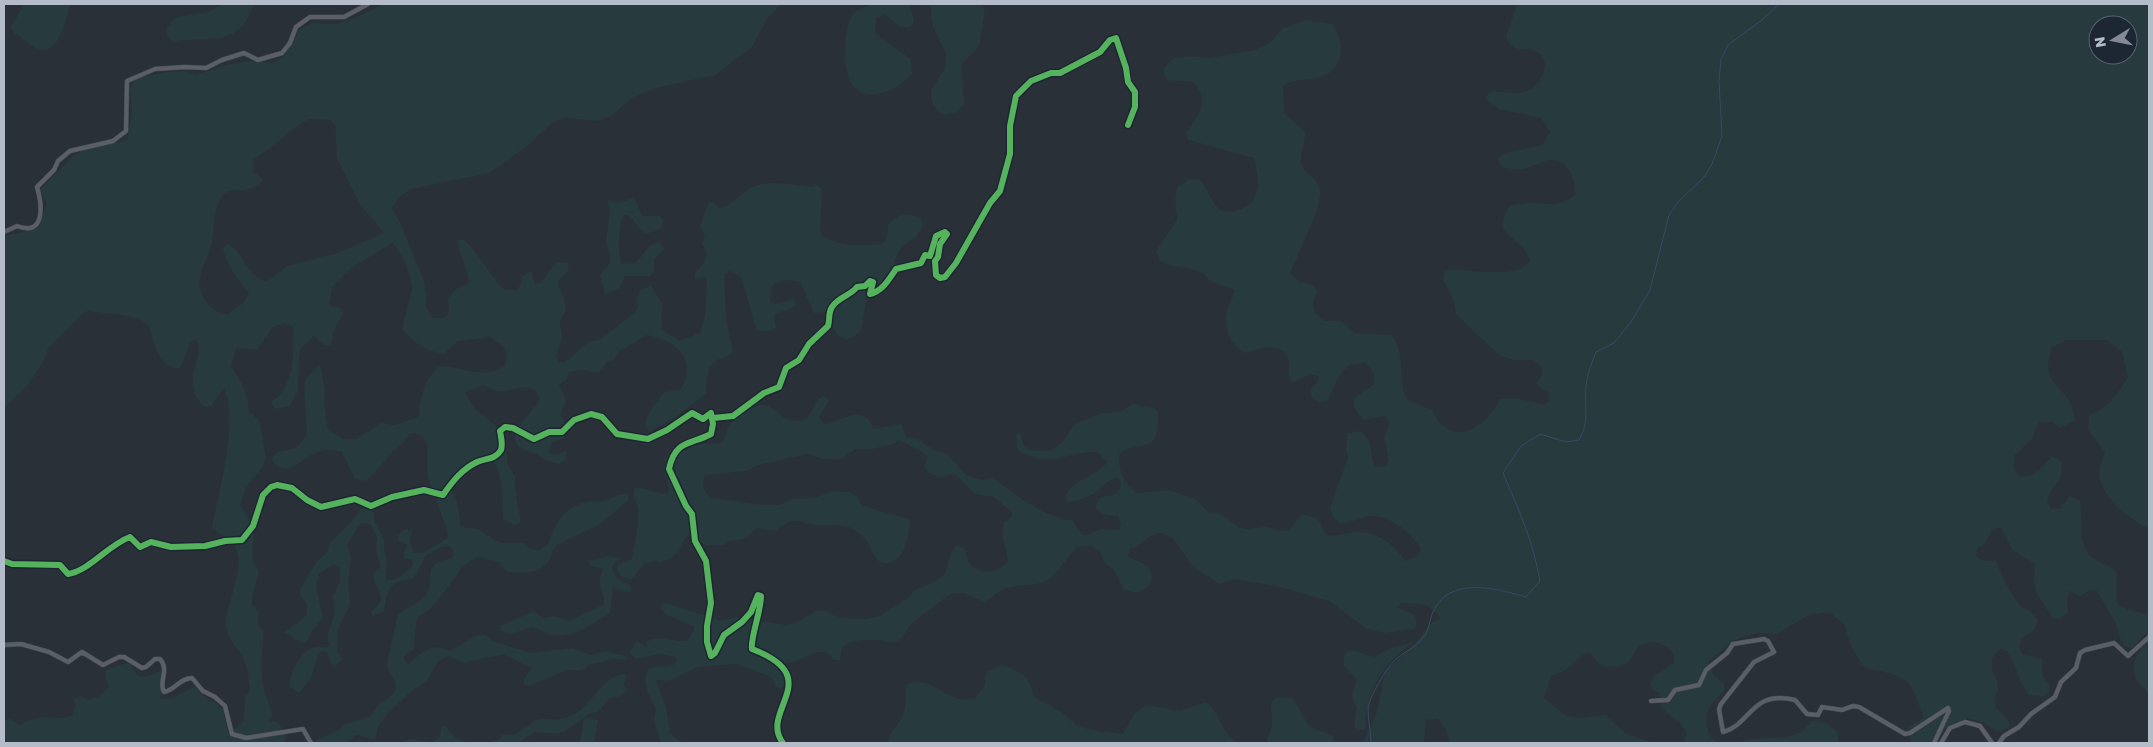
<svg xmlns="http://www.w3.org/2000/svg" width="2153" height="747" viewBox="0 0 2153 747" font-family="'Golos Text',sans-serif">
  <style>
    .green { fill: #273a3e; fill-rule: evenodd }
    .lines { fill: none; stroke-linecap: round; stroke-linejoin: round }
    .stream { stroke: #384963; stroke-width: 1 }
    .minor-casing { stroke: #484c53; stroke-width: 5 }
    .minor { stroke: #5a5e66; stroke-width: 4 }
    .cycleway-casing { stroke: #1d2633; stroke-width: 9 }
    .cycleway { stroke: #56b35d; stroke-width: 6 }
  </style>
  <rect width="100%" height="100%" fill="#2a3038"/>
  <path class="green" d="M24 4H71C65 17 60 60 35 48 27 44 24 37 15 34L11 27Z
    M224 4H255C250 10 249 19 244 24 226 46 198 36 173 42L168 38 166 29 176 17 208 12Z
    M384 4H781L767 19 752 47 715 75 656 88 631 98 613 115 598 121 565 118 553 122 528 145 490 173 411 189 399 197 392 209C401 222 405 233 410 248 418 268 429 284 426 307L433 318H445L449 312 448 299 456 289 470 283 457 241 463 239C479 252 489 275 505 290H518L523 276 531 271 535 284 541 283 556 262 568 263 569 270 559 280 558 286 564 298 566 310 560 321 562 338 556 356 559 362H565C577 354 585 339 600 340 612 328 627 322 638 308L637 300 640 291 651 285 662 304 661 330 680 341 700 333 705 316 707 279 702 277 695 279V273C705 262 710 258 702 243L705 237 700 226 709 202 715 203 719 208C732 207 738 195 749 189 767 178 790 185 811 187L817 185 822 189 820 229 821 235C841 248 859 245 882 244L887 236 888 224C900 213 907 212 921 219L923 225 917 236 901 247 894 262 898 266C888 278 879 287 867 295L861 331C835 353 836 324 825 312L814 313 800 282 788 280 775 283 771 288 770 301 775 304 794 299 796 305C789 311 781 310 774 316L776 327 771 331H757L741 277 730 271 724 274 726 319 733 351C726 360 723 356 716 361 706 368 707 383 706 394L670 421 649 431 645 426C646 412 657 403 664 392L680 390C699 360 677 341 647 335L618 352 614 360 607 362 599 373 582 370 569 372 566 381 559 384 566 402 560 414 566 422 563 430 565 436 563 439 552 442 549 452 556 455 565 451 567 454 564 461 558 464C549 462 542 457 533 453 528 451 524 451 519 447 504 435 535 411 540 398 532 378 513 393 498 391 493 390 488 387 483 385L465 392 475 409 505 433 508 465 515 476V489L521 522 515 525 503 519C502 498 505 473 489 456L475 460 444 489 434 490C424 481 428 455 427 442L419 434 411 433C404 443 397 446 391 454 382 464 376 474 365 481L355 479 342 452C333 450 326 449 318 452 302 457 287 482 271 459L278 452 296 448 307 435 304 386 306 379 320 364 325 390 324 403 328 430 344 439H357C364 432 373 430 381 423L394 425 419 417C420 397 424 380 439 366 459 366 488 381 505 365 510 348 503 346 490 337L458 341 444 354C428 352 411 342 402 329L412 289C410 272 404 256 392 243L351 268 332 287 329 306 341 308 343 314 333 332 331 345H324L314 336 301 348 299 356 298 391 290 406 275 409 271 402C295 388 294 351 293 327L284 323 272 328 257 350 236 348 231 367C242 382 248 393 249 412L259 420 266 457 263 467 246 487 240 505C244 511 250 519 252 526 257 542 246 558 259 571L252 597V605L258 610V626L264 631C262 650 260 672 264 691 267 699 271 707 273 717L269 718 270 722 275 721 282 728 286 737 283 743H4V722L9 718 21 726 25 721 45 717 63 718 73 715 75 704 73 699 81 696 87 700 99 697 109 687 105 678 106 670 123 664H130L139 677H146L163 670 160 699 173 698 195 686 209 701 214 702 223 709 229 734 244 721 245 696 250 690C248 680 248 668 244 659 240 647 227 643 226 626 225 602 249 565 233 544 227 537 218 534 212 527 219 488 239 424 224 388L211 406 205 407C182 386 198 371 199 345L195 340 190 343 182 364 178 368C160 369 152 340 149 325 132 313 110 315 90 311L84 312 49 347 43 362 27 386 4 408V236C30 231 38 231 47 204L40 190 71 158 84 149 127 140 132 113 130 89 135 79 149 75 170 72 184 71 197 75 223 66 249 61 273 63 284 56 300 29 313 23 333 24 348 21ZM309 119 330 120 335 125 337 158 361 206 384 233 338 253 287 266 271 279 265 281C246 276 244 250 227 244L223 249C228 268 237 279 249 293L243 303 228 314C218 314 214 310 208 304 189 282 208 262 212 242 215 225 212 203 228 191 241 190 256 191 263 179L253 172 254 159C275 148 288 129 309 119Z
    M870 4H910L914 22 910 27 901 28 884 14 876 18 875 31 882 39 911 59 912 74C899 89 870 103 854 87 842 74 842 27 854 13 857 9 866 8 870 4Z
    M930 4H981L985 10 979 46 961 64 964 104 955 113 945 115 938 112 931 100V90L945 68 946 53 933 27Z
    M1517 4H2149V529C2130 520 2102 498 2099 475 2099 468 2103 459 2105 452L2088 429 2089 415C2109 408 2117 394 2128 377L2122 352 2107 340H2066L2052 347C2041 383 2057 379 2071 404 2073 408 2074 415 2075 420L2060 428 2052 422 2039 423 2035 429 2033 438 2015 455 2014 469 2019 476C2038 479 2038 467 2052 457L2060 460C2067 479 2051 485 2047 502L2051 509H2060L2070 496 2080 501C2083 519 2077 547 2093 558 2101 564 2109 565 2117 572 2116 612 2112 604 2149 615V634L2143 635 2133 648 2125 646 2120 638 2115 622 2097 591 2090 590 2080 596 2069 591 2067 598 2068 612 2060 619 2053 618 2037 594 2034 583 2035 564 2013 551 2001 527 1993 529 1985 544 1977 548 1976 556 1984 561H1996C2003 578 2008 589 2018 603 2025 612 2033 609 2038 622L2032 632 2021 638 2019 648 2022 654 2042 659 2043 677 2049 684V692L2044 696 2029 695C2018 682 2017 665 2007 651L2000 649 1992 658V670L1997 680 1998 690 1994 698 1996 708 2003 714 2010 724 2008 728 1997 732 1984 723 1967 718 1946 728 1941 736 1934 735 1932 743H1911L1908 727 1924 718C1907 669 1906 680 1863 666L1851 646 1844 624 1829 612 1809 615 1777 634 1757 633 1734 640 1708 662 1714 675 1724 684V691C1720 695 1716 699 1712 703 1703 714 1705 736 1718 743H1684L1687 732 1678 721 1662 709 1659 693 1654 691 1650 684 1653 677 1674 663V655C1668 644 1651 638 1640 646 1634 650 1633 660 1626 664 1621 668 1604 667 1600 664 1596 661 1593 656 1590 653H1584C1573 663 1567 673 1551 676L1544 698 1566 716 1579 718 1606 715 1626 734 1654 743H1449L1447 731 1438 719 1426 720 1424 743H1363L1377 712 1385 671 1413 646 1432 622 1441 618 1428 606 1421 604 1402 603 1396 607 1415 615 1417 625 1414 629 1385 633 1367 629 1329 601 1277 586 1235 579 1219 584C1211 577 1201 574 1193 566 1184 557 1176 534 1161 533 1149 533 1141 546 1130 549L1128 556C1135 561 1146 562 1150 570 1158 584 1140 596 1128 591 1119 587 1119 575 1113 569 1111 566 1106 565 1104 562 1102 559 1101 554 1100 551L1091 546 1077 547C1067 556 1060 571 1049 579 1036 588 1021 583 1007 588 998 590 993 598 984 602L964 593 950 594 911 624 901 639 894 643C879 639 855 638 842 647L840 660H834L829 653C816 649 810 655 799 660 793 663 786 662 780 666L786 683 782 688 776 687 773 680 767 675 736 664 698 667 668 681 656 680 666 707 670 733 682 743H661L654 721 656 709 647 691 645 679 648 668 673 665 677 661 676 657 660 654 636 659 629 653 637 641 646 647 649 640C665 635 672 642 687 641L694 630V626L667 615 661 609 662 605 666 603 721 621 737 617 786 625 795 623 816 611 823 610 839 618 867 619 879 616 910 597 913 591 934 582 945 574 952 551 957 546 964 548C966 553 968 562 972 566 982 576 1001 571 1008 561L1002 532 1004 522 1012 517V512L993 497 975 494 955 474 940 477 928 473 924 466 928 458 926 454 899 440 894 444 872 449H856L839 460 823 459 808 454 758 465 746 471 705 475C701 485 704 490 710 498L763 505H780L791 499 815 498 833 491 850 492 857 496 861 504 869 508 909 519C911 533 904 566 884 563 874 562 872 547 866 540 847 519 835 527 813 525 807 525 801 520 794 521 787 521 781 527 774 531L757 528 744 539 728 541 723 545H706L691 533C675 545 686 554 659 563L655 561C640 561 641 573 630 580L619 575 617 565 631 560C635 550 639 519 638 508 636 500 632 497 634 489 645 485 656 496 668 493 671 484 663 476 664 466 669 434 704 448 723 442 725 437 726 432 728 427 731 421 757 403 764 405 782 410 781 426 807 419L818 399 824 396 829 401 819 417 824 424C841 423 865 401 873 429L901 424 906 437 918 439 935 451 947 454 966 475 982 480 993 478C1010 491 1052 522 1072 520L1082 535H1087L1101 529 1119 530 1121 525 1118 516C1108 515 1100 515 1095 506L1101 497C1113 495 1120 496 1121 482L1118 478C1107 479 1105 485 1098 491 1089 497 1078 501 1068 502L1065 497C1073 478 1096 478 1107 462L1098 452C1066 451 1052 470 1017 450L1016 434 1020 433 1023 444 1029 450 1050 451 1062 442 1075 424 1102 413 1119 412 1133 404 1154 408 1158 412C1160 455 1145 439 1120 453 1116 467 1125 485 1137 493L1168 490 1194 498 1209 513C1227 513 1225 519 1239 527 1249 532 1256 526 1266 527 1274 528 1281 533 1289 529 1295 525 1296 519 1302 514L1318 519 1326 535C1336 537 1346 533 1357 532 1376 531 1396 545 1405 561L1419 555 1421 549C1411 533 1394 518 1374 516 1356 515 1335 537 1330 507L1348 458 1346 449 1348 433 1360 431C1376 444 1368 450 1375 466L1383 467 1389 462 1384 438 1390 423 1386 416 1363 420 1354 407V398L1374 384C1375 373 1373 369 1364 363L1349 365 1338 378 1327 401 1319 402 1312 398 1310 390 1319 380 1318 376 1310 374 1295 382 1291 381C1286 373 1291 366 1288 358 1282 340 1257 350 1245 353 1231 346 1223 328 1227 313 1228 305 1233 298 1235 290L1210 281 1204 274 1195 270 1171 266 1160 261 1156 251 1177 220 1175 200 1177 188 1189 179 1200 180C1205 186 1214 205 1219 209 1225 213 1231 212 1238 210 1263 202 1259 179 1254 158L1188 140 1186 133C1199 113 1211 103 1194 82L1166 80 1163 69 1174 58 1190 56 1209 58 1256 50 1271 42 1282 29 1305 20 1333 24C1345 42 1345 69 1321 77 1309 81 1294 78 1283 86L1284 113 1305 132C1306 144 1300 152 1301 162 1302 174 1317 175 1320 190 1323 204 1297 258 1290 273L1299 282 1312 284 1317 290 1313 305 1315 313 1324 321H1341L1355 333 1391 335C1407 353 1397 379 1407 400L1432 410C1451 450 1485 429 1500 399L1516 398 1544 405 1550 400 1549 392 1540 388 1536 383 1542 375V369L1539 364 1532 360H1514L1499 355 1456 314 1454 302 1443 279 1446 270C1469 268 1512 280 1530 262 1526 244 1511 241 1502 227L1504 218 1509 206C1516 205 1523 203 1530 203 1552 202 1554 209 1575 195 1576 179 1568 158 1548 160 1543 161 1538 165 1533 166 1523 170 1513 170 1502 167L1499 162V157L1506 153 1542 145 1550 132 1541 118 1499 109 1485 98 1489 93C1501 89 1515 96 1527 91 1541 85 1552 64 1539 53 1527 44 1514 57 1506 37ZM2098 25H2128V55H2098Z
    M634 198 642 216H660L663 221 660 229C639 239 641 228 629 215H623C619 226 617 255 622 264L636 263 649 246 657 242 661 244 663 250 654 260V271L650 276H625L619 289 605 294 600 275 610 263V255L606 242 610 212 607 200 618 203Z
    M451 488 457 501 461 527 478 529 500 543H523L530 549 539 550 548 545C552 528 562 510 580 504 587 501 595 502 603 501 612 499 619 492 628 494L629 500 600 524 557 545C552 550 552 556 548 562 539 574 521 574 507 572L499 562 477 557 463 566 434 606 417 618 413 650 404 656 405 662 408 664C420 654 434 640 449 651L476 636 485 634 495 642 531 653 573 648 590 655 606 651 626 656 627 660 613 659 589 665 582 670H567L529 686 524 684V679L532 668 504 654 464 663 448 656 438 661 427 681 414 689 389 712 378 726 376 737 372 739 357 735 345 743H310L339 730 346 724 371 716C374 712 376 706 380 703 386 698 397 696 396 686 395 678 388 672 387 663L398 614 423 599 429 590 431 569 435 564 452 558 454 554 452 548 447 546 441 547 426 556 414 578C408 580 403 580 398 582 385 588 387 600 384 611L373 616 371 612 381 601C382 591 373 584 373 573L381 567 376 550 377 537 370 524 361 523 347 545 351 558 348 582 350 604 337 632V652L343 659 342 661 335 665 331 664 327 652 321 651 318 654 311 679 299 693 290 687C288 675 300 653 312 648 316 646 323 648 328 647L329 644 327 637 335 613 333 596 340 582V567L333 564 319 574 316 587 323 618 311 632 307 642 303 643 283 632 297 624 307 614V604L300 595V589L310 572 318 560 327 553 329 544 353 520 362 508 372 509 374 512V521L384 539V550L387 560 386 580C396 582 408 572 413 564L412 559H405L403 555 407 544 398 541V535L403 530H412L410 540 413 553H422L448 538C447 523 438 513 437 498H445Z
    M608 556 622 558 615 561 612 570 616 578 631 586 632 591 628 592 613 588 610 613C587 626 577 639 549 634 542 633 539 628 532 627L511 634 501 631 500 626 534 611 543 618 554 616 569 621 603 605 604 599 599 581 603 569 590 565 588 562Z
    M2149 640V692H2147C2127 675 2131 657 2149 640Z
    M1414 642C1383 663 1366 691 1365 729L1357 731 1354 724 1357 708 1351 697 1357 680 1343 665 1345 653 1353 650 1374 657 1392 648Z
    M1003 665C1024 674 1029 675 1034 697L1063 713 1076 725 1091 730 1123 734 1134 714 1147 705 1180 711 1206 702C1220 713 1220 730 1237 743H888C890 730 900 724 904 712 907 704 904 694 906 685 925 675 940 693 958 699 962 700 969 699 974 700L984 687 987 671Z
    M622 674 626 675 624 685 627 690 618 697 609 699 598 712 591 713 564 732 556 734 535 732 520 742 488 743 501 738 503 734 514 735 538 719C547 718 555 721 565 718 592 711 594 682 622 674Z
    M1285 697 1293 699 1308 724 1315 729 1334 736 1332 743H1266L1272 726 1271 703 1276 698Z
    M584 718 598 720 594 743H580Z
    M1811 721C1824 721 1830 724 1838 733V743H1738C1764 732 1796 747 1811 721Z
    M442 726H446C451 736 457 739 469 743H399L410 739 432 742 439 738Z"/>
  <g class="lines">
    <path class="stream" d="M1371 743C1371 731 1368 721 1368 709 1368 699 1387 667 1395 660 1404 652 1414 648 1422 639 1430 632 1429 617 1435 608 1453 576 1498 589 1526 597L1540 581C1533 541 1519 510 1503 473L1521 446 1540 434 1566 442 1579 440C1590 422 1584 406 1586 386 1587 374 1592 363 1596 352L1614 343 1631 322 1650 290 1669 215 1679 201 1704 177 1712 164 1722 136 1719 81 1721 59 1728 45 1762 20 1779 4"/>
    <g class="minor-casing">
      <path id="minor" d="M4 232 17 226C46 237 42 204 37 187L54 170 58 161 70 151 113 141 126 131 127 81 155 69 185 67 206 68 222 60 244 53 258 60 282 53 290 43 296 27 310 17H344L368 4
        M713 418 733 416 764 393 779 387 786 368 799 360 809 344 828 326C830 320 828 313 832 307 838 297 850 296 857 287L865 286 870 281 873 282 870 294C883 291 889 279 896 269L921 263 925 255 930 256 936 236 945 232 947 234 940 244 938 257 935 261 936 275 940 278 945 277 956 263 990 203 1000 191 1010 154V126L1016 96 1031 81 1051 73H1060L1100 52 1110 40 1116 38 1126 68 1128 82 1135 92V107L1128 125
        M4 561 12 564 60 565 68 574C89 571 108 545 130 537L140 547 151 542 171 547 205 546 225 541 242 540 253 526 263 495 271 487 277 485 292 488 307 500 321 507 355 499 371 506 392 497 424 490 443 495C452 482 462 469 477 462 486 458 495 460 501 450 503 444 501 437 500 431L505 427 513 428 534 439 549 432H562L574 420 591 414 602 417 617 434 648 439 667 430 692 413 703 419 711 413 713 424 711 434C690 445 675 440 669 469L686 506 692 514 695 541 706 561 711 603 707 626V642L711 656 715 653 724 635 742 622 751 612 758 595 761 596C761 612 750 638 752 649 828 678 758 711 783 743
        M4 645 21 644 49 652 68 662 82 652 103 665 119 657H124L142 668 146 667 155 659H160C170 670 158 682 164 692 175 690 180 678 192 678L203 691 215 697 225 706 232 734 246 738 303 729 311 743
        M1651 701 1668 700 1675 690 1699 685 1706 670 1727 653 1733 644 1764 639 1768 641 1774 652 1754 662 1721 704 1719 709 1723 732C1751 725 1751 689 1795 700L1807 714 1818 715 1822 707 1842 710 1853 706 1859 707 1905 734 1910 733 1948 708 1949 711 1934 743
        M1941 743 1950 728 1965 722 1980 726 1992 743
        M1999 743 2004 736 2019 727 2031 714 2055 697 2061 682 2076 668 2080 653 2085 650 2114 643 2128 656 2149 637"/>
    </g>
    <use href="#minor" class="minor"/>
    <g class="cycleway-casing">
      <path id="cycleway" d="M713 418 733 416 764 393 779 387 786 368 799 360 809 344 828 326C830 320 828 313 832 307 838 297 850 296 857 287L865 286 870 281 873 282 870 294C883 291 889 279 896 269L921 263 925 255 930 256 936 236 945 232 947 234 940 244 938 257 935 261 936 275 940 278 945 277 956 263 990 203 1000 191 1010 154V126L1016 96 1031 81 1051 73H1060L1100 52 1110 40 1116 38 1126 68 1128 82 1135 92V107L1128 125
        M4 561 12 564 60 565 68 574C89 571 108 545 130 537L140 547 151 542 171 547 205 546 225 541 242 540 253 526 263 495 271 487 277 485 292 488 307 500 321 507 355 499 371 506 392 497 424 490 443 495C452 482 462 469 477 462 486 458 495 460 501 450 503 444 501 437 500 431L505 427 513 428 534 439 549 432H562L574 420 591 414 602 417 617 434 648 439 667 430 692 413 703 419 711 413 713 424 711 434C690 445 675 440 669 469L686 506 692 514 695 541 706 561 711 603 707 626V642L711 656 715 653 724 635 742 622 751 612 758 595 761 596C761 612 750 638 752 649 828 678 758 711 783 743"/>
    </g>
    <use href="#cycleway" class="cycleway"/>
  </g>
  <rect width="2153" height="747" fill="none" stroke="#b4bcc9" stroke-width="10"/>
  <g transform="translate(2113 40) rotate(260)"><circle r="24" fill="#1d2633" stroke="#59626f"/>
  <path d="M0-4L9 19L0 12L-9 19Z" fill="#848b96"/>
  <text y="-8" font-size="14" font-weight="bold" text-anchor="middle" fill="#b4bcc9">N</text>
  </g>
</svg>
